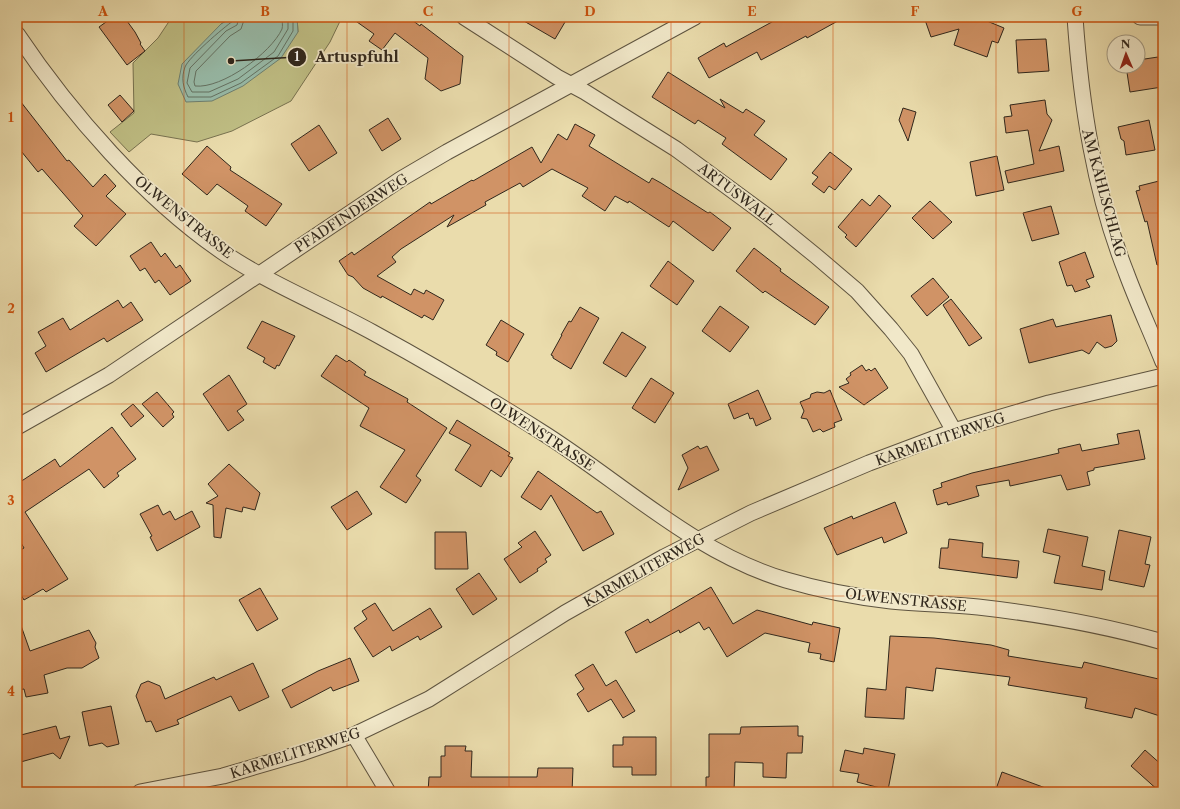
<svg xmlns="http://www.w3.org/2000/svg" width="1180" height="809" viewBox="0 0 1180 809" font-family="'Libre Caslon Text',serif">
  <style>
    .green { fill: #bfbe84; stroke: #787250 }
    .water { fill: #98bcaa; stroke: #6e8071 }
    .lines { fill: none; stroke-linecap: round; stroke-linejoin: round }
    .shore { stroke: #647263; stroke-width: 1 }
    .building { fill: #d09366; stroke: #30271c }
    .street-casing { stroke: #5e5440; stroke-width: 17 }
    .street { stroke: #f1e8c9; stroke-width: 15 }
    .grid { fill: none; stroke: #cc520e; stroke-width: 1; stroke-opacity: 0.55 }
    .labels { text-anchor: middle; dominant-baseline: central; stroke-width: 3.5; stroke-linejoin: round; paint-order: stroke }
    .street-label { font-size: 14px; fill: #30271c; stroke: #f1e8c9 }
    .leader { fill: none; stroke: #30271c; stroke-width: 1.5 }
    .callout-dot { fill: #30271c; stroke: #f1e8c9; stroke-width: 1.5 }
    .mark-label { font-size: 12px; text-anchor: middle; font-weight: bold; fill: #fff }
    .callout-label { font-size: 15px; text-anchor: middle; font-weight: bold; fill: #30271c; stroke: #f1e8c9; stroke-width: 3.5; stroke-linejoin: round; paint-order: stroke }
    .neatline { fill: none; stroke: #cc520e; stroke-width: 1.5 }
    .grid-label { font-size: 13px; text-anchor: middle; font-weight: bold; fill: #cc520e }
  </style>
  <rect width="100%" height="100%" fill="#eadcac"/>
  <filter id="stains"><feTurbulence type="fractalNoise" baseFrequency=".005" numOctaves="4"/><feColorMatrix values="0 0 0 0 .2 0 0 0 0 .09 0 0 0 0 .02 0 0 0 .5 -.17"/></filter>
  <radialGradient id="worn" r=".72"><stop offset=".6" stop-color="#630" stop-opacity="0"/><stop offset="1" stop-color="#630" stop-opacity=".3"/></radialGradient>
  <path class="green" d="M172 17H233L221 24 298 32 297 17H342L330 42 291 101 232 131 197 142 151 134 129 152 110 132 134 113 133 63 158 38Z"/>
  <path class="water" d="M233 17H297L298 32 281 58 243 86 212 101 186 102 178 84 182 64 221 24Z"/>
  <g class="lines">
    <path class="shore" d="M234 17 233 21C223 28 189 57 185 67 181 78 183 87 188 97H211L241 83 278 56 293 31V17
      M239 17 237 25 226 31 190 68 187 83 192 92H209L238 79 274 52 288 29V17
      M245 17 241 29 230 36 196 71 194 82 195 86C222 89 271 53 282 29 283 26 282 21 282 17"/>
  </g>
  <path class="building" d="M113 17H122L127 21 135 32 141 43 140 44 145 51 127 65 99 27Z
    M350 17H408L420 26 421 24 463 56 460 84 441 91 425 79 428 58 395 33 382 50 369 41 374 34Z
    M517 17H568L555 39Z
    M781 17H845L807 38 806 36 761 60 757 52 709 78 698 58 724 43 726 47Z
    M924 17H986L987 21 1004 28 998 43 992 41 987 57 954 45 959 29 931 37Z
    M1046 39 1049 71 1018 73 1016 40Z
    M1158 57 1162 87 1130 92 1126 66H1138V60Z
    M668 72 725 108 720 99 743 113 746 109 765 121 754 135 787 159 771 180 722 144 726 138 698 120 695 124 652 97Z
    M120 95 134 111 122 122 108 105Z
    M17 97 67 161 69 160 93 187 105 174 116 186 106 196 126 214 96 246 74 226 83 216 42 169 38 172 17 146Z
    M1045 100 1047 114 1052 120 1039 151 1059 146 1064 171 1008 183 1005 171 1034 164 1028 130 1006 133 1004 117 1012 116 1010 105Z
    M903 108 916 112 908 141 899 120Z
    M388 118 401 139 382 151 369 130Z
    M1149 120 1155 150 1126 155 1124 141 1121 139 1118 127Z
    M575 124 595 135 589 146 649 183 652 178 661 183 708 213 710 212 731 228 713 251 673 221 669 227 629 201 628 203 615 196 605 211 582 196 588 188 552 169 523 187 520 183 485 202 486 205 447 227 454 215 401 249 392 257 396 262 377 276 411 295 414 289 424 294 426 290 444 300 433 320 424 315 422 318 382 296 381 298 363 288 353 277 348 275 339 261 352 252 354 255 430 202 431 204 472 180 473 181 532 147 541 163 558 134 567 140Z
    M319 125 337 153 309 171 291 144Z
    M207 146 231 167 230 170 282 204 266 226 245 211 248 206 217 184 207 195 182 174Z
    M830 152 852 169 835 190 829 186 824 193 812 184 818 177 812 173Z
    M997 156 1004 190 976 196 970 162Z
    M1163 180V264L1157 265 1147 221 1145 222 1136 191 1140 190 1139 186Z
    M879 195 891 206 856 247 845 237 847 235 838 227 862 199 870 206Z
    M930 201 952 222 933 239 912 218Z
    M1051 206 1059 234 1032 241 1023 213Z
    M151 242 161 257 165 253 176 268 180 265 191 281 170 295 159 280 155 283 145 268 140 271 130 256Z
    M754 248 781 269 780 271 829 307 815 325 765 291 763 293 736 271Z
    M1085 252 1094 277 1086 280 1090 287 1075 292 1072 285 1067 286 1059 262Z
    M668 261 694 281 677 305 650 286Z
    M933 278 949 297 927 316 911 296Z
    M951 299 982 338 969 346 943 305Z
    M118 300 123 308 131 302 143 320 107 342 104 338 46 372 35 353 46 346 38 332 63 318 70 330Z
    M720 306 749 327 730 352 702 331Z
    M580 307 599 318 571 369 553 358V356L551 355 562 335H561L569 321 571 322Z
    M1111 315 1117 341 1112 346 1105 348 1097 342 1089 354 1082 350 1029 363 1020 329 1053 319 1056 327Z
    M501 320 524 334 508 362 496 355 497 352 486 345Z
    M262 321 295 336 279 366 277 365 275 369 263 362 265 358 247 348Z
    M622 332 646 347 626 377 603 363Z
    M336 355 347 362 349 360 366 372 364 375 408 399 407 402 447 428 416 476 421 480 406 503 380 487 405 450 360 426 369 408 321 376Z
    M862 365 866 371 869 369 871 371 875 368 888 388 864 405 839 387 849 383 846 379 851 375 850 373Z
    M229 375 247 404 237 411 244 420 228 431 203 394Z
    M651 378 674 393 655 423 632 408Z
    M758 390 771 419 756 426 753 418 750 419 748 413 734 419 728 404Z
    M830 390 842 420 834 423 835 427 823 432 820 429 813 432 807 419 801 418 804 411 800 402 810 398 811 394 817 392 824 393Z
    M157 392 174 412 172 414 174 417 163 427 142 404Z
    M133 404 144 416 131 427 121 414Z
    M457 420 510 453 508 456 513 458 501 477 491 470 481 487 455 470 471 445 449 433Z
    M112 427 136 459 117 473 119 476 104 488 89 469 25 512 68 579 46 592 43 589 24 600 17 588V552L24 548 17 536V484L55 459 60 467Z
    M1139 430 1145 459 1094 468V470L1087 472 1090 485 1067 490 1061 475 1010 486 1009 480 976 486 979 496 948 505 947 502 937 505 933 490 942 487 941 483 972 473 1059 453 1058 449 1080 444 1082 451 1119 444 1117 434Z
    M698 446 700 449 707 446 719 470 678 490 688 468 682 455Z
    M229 464 260 493 255 510 243 507 242 512 226 508 221 538 214 537 213 505 206 503 218 496 208 484Z
    M538 471 597 513 601 511 614 534 583 551 551 495 541 510 521 497Z
    M357 491 372 514 347 530 331 507Z
    M895 502 907 533 884 543 882 537 837 555 824 528 852 516 853 519Z
    M158 505 163 515 170 511 175 520 192 511 200 527 157 551 150 537 152 536 140 514Z
    M1048 529 1088 537 1082 566 1105 571 1102 590 1054 583 1060 556 1043 552Z
    M1119 530 1151 537 1145 564 1150 565 1144 587 1109 580Z
    M535 531 551 555 545 559 547 562 537 569 538 571 520 583 504 559 522 547 518 543Z
    M435 532H466L468 569H435Z
    M949 539 983 543 982 557 1019 561 1017 578 939 568 941 548H948Z
    M479 573 497 599 473 615 456 589Z
    M711 587 733 624 757 610 812 625 813 622 840 628 834 662 820 659 821 654 808 652 810 643 765 633 727 657 709 627 704 630 699 622 680 633 679 630 636 653 625 632 648 619 650 623Z
    M260 588 278 619 257 631 239 600Z
    M375 603 393 631 430 608 442 627 420 640 418 636 392 651 390 646 373 657 354 628 367 619 362 611Z
    M19 620 30 651 89 630 96 643 95 647 99 658 82 668H67L44 675 48 693 26 697 24 689 17 690V621Z
    M890 636 934 638 991 645 1009 650 1008 656 1082 668 1084 662 1163 680V717L1135 708 1132 718 1085 708 1087 698 1008 685 1010 677 936 668 933 691 906 687 904 719 865 717 867 688 886 690Z
    M350 658 359 681 333 691 331 687 291 708 282 690 318 671Z
    M253 663 269 697 239 711 231 696 177 720 179 724 156 732 151 721 146 722 136 696 141 684 148 681 160 686 165 699 214 677 216 680Z
    M593 664 606 686 616 680 635 711 623 718 611 699 588 712 577 694 584 689 575 675Z
    M111 706 119 744 107 747 102 743 89 746 82 712Z
    M56 726 60 739 70 736 60 759 53 753 17 763V736Z
    M798 726V736H803L802 753H787L786 778 763 777V763L735 762 734 792H706V777H709V734H740L741 727Z
    M623 737H656V775H632V767H613V745H623Z
    M445 746H466L465 751H472L471 777H537L538 768H573L572 792H428L429 777H441V756H445Z
    M864 748 895 754 888 790 857 782 859 774 840 771 845 750 863 754Z
    M1145 750 1163 766V792H1160L1131 766Z
    M1002 772 1051 790V792H995Z"/>
  <g class="lines">
    <g class="street-casing">
      <path id="street" d="M464 17 557 77 585 92 676 149 767 216 816 256 857 291 891 329 911 354 954 431
        M1075 17C1081 104 1094 191 1126 272 1137 302 1151 332 1163 362
        M1140 17H1163
        M17 34C70 113 145 199 224 253 270 284 323 305 372 332 429 363 485 396 540 431 620 481 694 553 786 580 820 590 856 597 891 601 920 604 949 604 978 607 1040 614 1103 625 1163 642
        M17 427 109 375 401 179 447 152 695 17
        M354 735 388 792
        M140 792 223 776 302 753 354 735 429 699 565 613 664 557 751 513 869 463 954 431 1049 403 1163 376"/>
    </g>
    <use href="#street" class="street"/>
  </g>
  <path class="grid" d="M184 17V792M347 17V792M509 17V792M671 17V792M833 17V792M996 17V792M17 213H1163M17 404H1163M17 596H1163"/>
  <g class="labels">
    <g class="street-label">
      <text transform="translate(1104 193) rotate(75)">AM KAHLSCHLAG</text>
      <text transform="translate(737 194) rotate(37)">ARTUSWALL</text>
      <text transform="translate(351 213) rotate(-33)">PFADFINDERWEG</text>
      <text transform="translate(184 217) rotate(39)">OLWENSTRASSE</text>
      <text transform="translate(542 434) rotate(33)">OLWENSTRASSE</text>
      <text transform="translate(940 439) rotate(-19)">KARMELITERWEG</text>
      <text transform="translate(644 570) rotate(-29)">KARMELITERWEG</text>
      <text transform="translate(906 600) rotate(6)">OLWENSTRASSE</text>
      <text transform="translate(295 753) rotate(-18)">KARMELITERWEG</text>
    </g>
  </g>
  <path class="leader" d="M231 61L297 57"/>
  <g class="callout-dot">
    <circle cx="231" cy="61" r="4"/>
    <circle cx="297" cy="57" r="10"/>
  </g>
  <g class="mark-label">
    <text x="297" y="61">1</text>
  </g>
  <g class="callout-label">
    <text x="357" y="62">Artuspfuhl</text>
  </g>
  <rect width="1180" height="809" fill="none" stroke="#eadcac" stroke-width="44"/>
  <g transform="translate(1126 54) rotate(358)"><circle r="19" fill="#f1e8c9" stroke="#a49b84"/>
  <path d="M0-3L7 15L0 10L-7 15Z" fill="#8f2418"/>
  <text y="-6" font-size="11" font-weight="bold" text-anchor="middle" fill="#30271c">N</text>
  </g>
  <rect x="22" y="22" width="1136" height="765" class="neatline"/>
  <g class="grid-label">
    <text x="103" y="16">A</text>
    <text x="265" y="16">B</text>
    <text x="428" y="16">C</text>
    <text x="590" y="16">D</text>
    <text x="752" y="16">E</text>
    <text x="915" y="16">F</text>
    <text x="1077" y="16">G</text>
    <text x="11" y="122">1</text>
    <text x="11" y="313">2</text>
    <text x="11" y="505">3</text>
    <text x="11" y="696">4</text>
  </g>
  <rect width="100%" height="100%" filter="url(#stains)"/>
  <rect width="100%" height="100%" fill="url(#worn)"/>
</svg>
